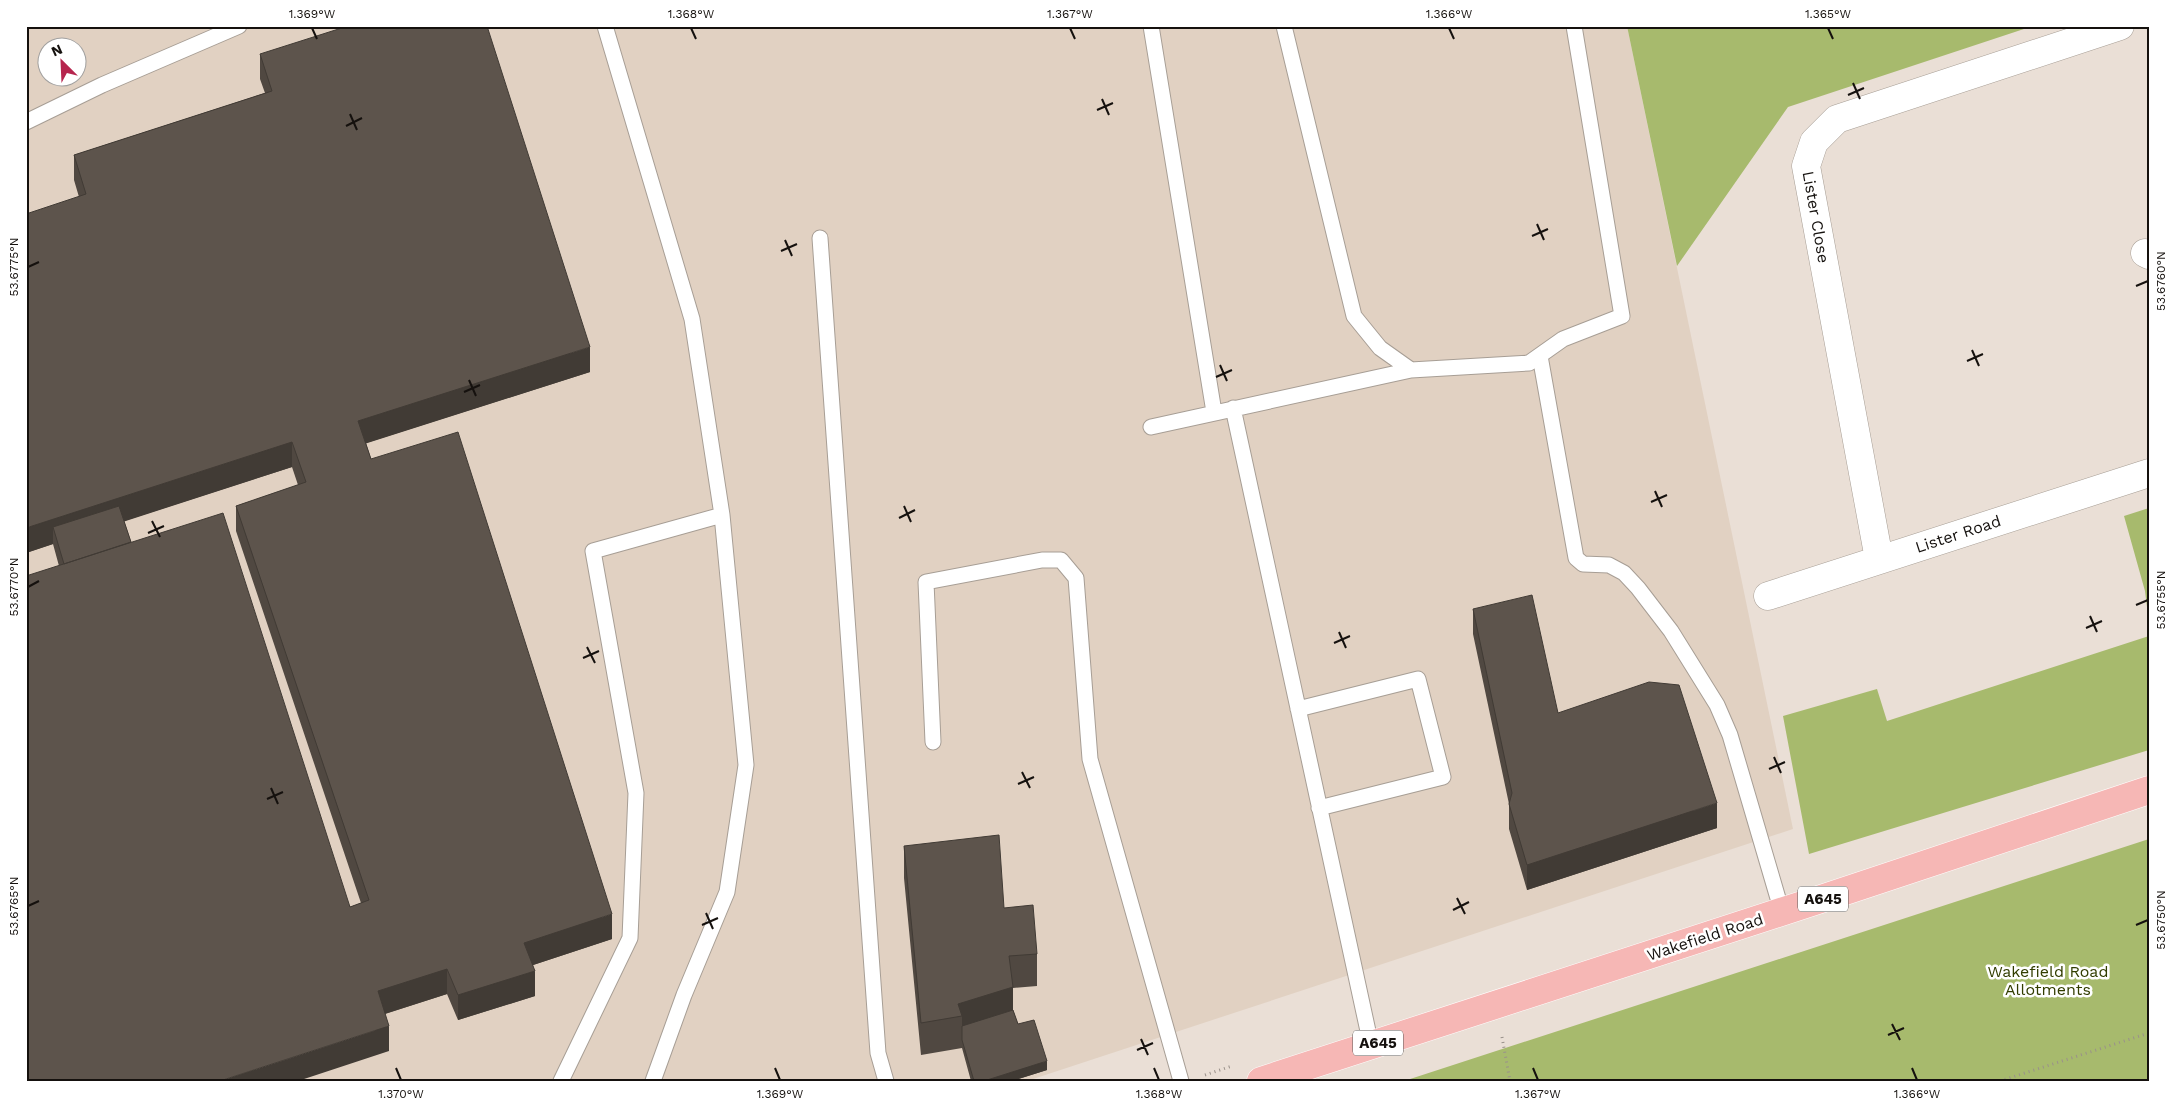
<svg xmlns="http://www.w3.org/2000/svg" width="2175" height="1107" viewBox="0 0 2175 1107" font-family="'Work Sans',sans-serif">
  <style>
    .built { fill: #e1d1c2; fill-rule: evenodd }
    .green { fill: #a7ba6d }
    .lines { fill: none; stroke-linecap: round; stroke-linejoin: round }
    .service-casing { stroke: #a79e95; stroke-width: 17 }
    .minor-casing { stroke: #a79e95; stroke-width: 29 }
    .primary-casing { stroke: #fff; stroke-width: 29 }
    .path { stroke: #9a918b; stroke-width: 3; stroke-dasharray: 1 4; stroke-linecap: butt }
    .service { stroke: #fff; stroke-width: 15 }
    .minor { stroke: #fff; stroke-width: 28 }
    .primary { stroke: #f6b7b5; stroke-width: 28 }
    .wall { fill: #504841; fill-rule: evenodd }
    .shaded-wall { fill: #413b35 }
    .building { fill: #5d544c; stroke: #413b35 }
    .ticks { fill: none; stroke: #15110e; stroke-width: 2 }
    .labels { text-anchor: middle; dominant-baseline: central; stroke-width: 5; stroke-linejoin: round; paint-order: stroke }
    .shield { fill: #fff; stroke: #5b5856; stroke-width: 1 }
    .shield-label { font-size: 15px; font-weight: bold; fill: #15110e }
    .street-label { font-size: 16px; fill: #15110e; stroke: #fff }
    .park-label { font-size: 16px; fill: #323d00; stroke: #fff }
    .neatline { fill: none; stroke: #15110e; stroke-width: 2 }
    .ticks-label { font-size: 12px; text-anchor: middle; fill: #15110e }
  </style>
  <rect width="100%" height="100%" fill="#eadfd6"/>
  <path class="built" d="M26 26H1627L1793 829 1027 1081H26ZM48 48H78V78H48Z"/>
  <path class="green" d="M1627 26H2033L1788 107 1677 266Z
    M2149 508V623L2145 591 2124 516Z
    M2149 636V750L1809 854 1783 716 1877 689 1887 721Z
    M2149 839V1081H1404Z"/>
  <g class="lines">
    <g class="service-casing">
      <path id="service" d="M1151 26 1214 412
        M1284 26 1354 316 1380 348 1411 370 1529 363 1563 339 1622 316 1574 26
        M26 122 102 85 239 26
        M820 238 878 1053 886 1081
        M1540 356 1576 558 1583 564 1609 565 1624 573 1638 588 1671 631 1717 705 1730 735 1782 912
        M1233 408 1371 1045
        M1151 427 1411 370
        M1298 709 1418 679 1443 777 1319 808
        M933 742 926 582 1042 560H1061L1076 578 1090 759 1181 1081
        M561 1081 630 938 636 793 593 551 722 515 692 319 605 26
        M653 1081 684 995 727 892 746 765 722 515"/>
    </g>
    <g class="minor-casing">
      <path id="minor" d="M2145 253 2149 255
        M1879 559 1806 166 1814 142 1837 119 2120 26
        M1768 596 2149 473"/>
    </g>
    <g class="primary-casing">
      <path id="primary" d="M1261 1081 1824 898 2149 790"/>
    </g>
    <path class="path" d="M1502 1037 1510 1081
      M1205 1075 1232 1066
      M2000 1081 2149 1033"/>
    <use href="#service" class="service"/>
    <use href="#minor" class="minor"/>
    <use href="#primary" class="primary"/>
  </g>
  <path class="wall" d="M260 54 590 372 366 443 371 459 612 939 533 965 535 996 458 1020 447 994 385 1014 389 1051 59 566 53 544 26 553 79 197 74 180V155L265 93 260 79ZM292 467 298 485 236 506V531L361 903 350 907 131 542 124 521Z
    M1473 609 1558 713 1717 828 1527 890 1509 829V804L1473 634Z
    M904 846 1037 954V986L1013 988V1010L1018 1024 1047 1070 1012 1081H971L962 1048 921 1055 904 878Z"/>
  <path class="shaded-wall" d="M590 347V372L358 446V421Z
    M292 442V467L58 543 53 527V544L26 553V528Z
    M1717 803V828L1527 890V865Z
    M612 914V939L524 968V943Z
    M447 969V994L378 1016V991Z
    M535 971V996L458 1020V995Z
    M1013 987V1019L962 1035V1016L958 1004Z
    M389 1026V1051L298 1081H220Z
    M1047 1061V1070L1012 1081H984Z"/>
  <path class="building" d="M348 26H487L590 347 358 421 371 459 458 432 612 914 524 943 535 971 458 995 447 969 378 991 389 1026 220 1081H26V576L223 513 350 907 369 900 236 506 306 482 292 442 26 528V214L86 194 74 155 272 91 260 54Z
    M119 506 131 542 64 564 53 527Z
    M1532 595 1558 713 1649 682 1679 685 1717 803 1527 865 1509 804 1512 793 1473 609Z
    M999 835 1004 908 1033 905 1037 954 1009 956 1013 987 958 1004 962 1016 921 1023 904 846Z
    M1013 1010 1018 1024 1034 1020 1047 1061 984 1081H974L962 1040V1026Z"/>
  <path class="ticks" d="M312 28 317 39M691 28 696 39M1070 28 1075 39M1449 28 1454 39M1828 28 1833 39M1853 83 1860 99M1848 95 1864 88M1102 99 1109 115M1097 110 1113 103M350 114 357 130M346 126 362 118M1537 224 1544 240M1532 236 1548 229M785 240 792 256M781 251 797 244M28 267 39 262M2136 286 2148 281M1972 350 1979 366M1967 361 1983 354M1220 365 1227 381M1216 377 1232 370M469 380 476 396M464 392 480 385M1655 491 1662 507M1651 502 1667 495M904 506 911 522M899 518 915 510M152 521 160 537M148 533 164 526M28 587 39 581M2136 605 2148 600M2090 616 2097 632M2086 628 2102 621M1339 632 1346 648M1334 643 1350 636M587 647 595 663M583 658 599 651M1774 757 1781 773M1769 769 1785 762M1022 772 1030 788M1018 784 1034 777M271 788 278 804M267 799 283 792M1457 898 1465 914M28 906 39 901M1453 910 1469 902M706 913 713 929M702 925 718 918M2136 925 2148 920M1892 1024 1900 1040M1888 1035 1904 1028M1141 1039 1148 1055M1137 1050 1153 1043M396 1068 401 1080M775 1068 780 1080M1154 1068 1159 1080M1533 1068 1538 1080M1912 1068 1917 1080"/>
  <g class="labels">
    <g class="shield">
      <rect x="1798" y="886.5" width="50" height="25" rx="4"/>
      <rect x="1353" y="1030.5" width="50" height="25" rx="4"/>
    </g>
    <g class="shield-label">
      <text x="1823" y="899">A645</text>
      <text x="1378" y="1043">A645</text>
    </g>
    <g class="street-label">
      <text transform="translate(1816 217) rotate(80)">Lister Close</text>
      <text transform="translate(1958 534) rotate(-18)">Lister Road</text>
      <text transform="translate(1705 937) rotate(-18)">Wakefield Road</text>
    </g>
    <g class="park-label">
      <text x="2048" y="971">Wakefield Road<tspan x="2048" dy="18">Allotments</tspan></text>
    </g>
  </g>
  <rect width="2175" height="1107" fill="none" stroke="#ffffff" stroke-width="55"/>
  <g transform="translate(62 62) rotate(336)"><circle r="24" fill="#ffffff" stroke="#a1a09f"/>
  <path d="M0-4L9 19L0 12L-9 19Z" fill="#b6254e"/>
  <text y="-8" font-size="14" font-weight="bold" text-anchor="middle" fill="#15110e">N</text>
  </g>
  <rect x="28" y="28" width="2120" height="1052" class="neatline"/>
  <g class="ticks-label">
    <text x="312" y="18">1.369°W</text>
    <text x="691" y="18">1.368°W</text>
    <text x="1070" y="18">1.367°W</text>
    <text x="1449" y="18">1.366°W</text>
    <text x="1828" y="18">1.365°W</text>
    <text transform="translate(14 267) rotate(-90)" y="4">53.6775°N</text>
    <text transform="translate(2161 281) rotate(-90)" y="4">53.6760°N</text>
    <text transform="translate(14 587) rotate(-90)" y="4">53.6770°N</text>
    <text transform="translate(2161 600) rotate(-90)" y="4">53.6755°N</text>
    <text transform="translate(14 906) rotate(-90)" y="4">53.6765°N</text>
    <text transform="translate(2161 920) rotate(-90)" y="4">53.6750°N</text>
    <text x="401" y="1098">1.370°W</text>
    <text x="780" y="1098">1.369°W</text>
    <text x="1159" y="1098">1.368°W</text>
    <text x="1538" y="1098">1.367°W</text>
    <text x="1917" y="1098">1.366°W</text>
  </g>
</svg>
